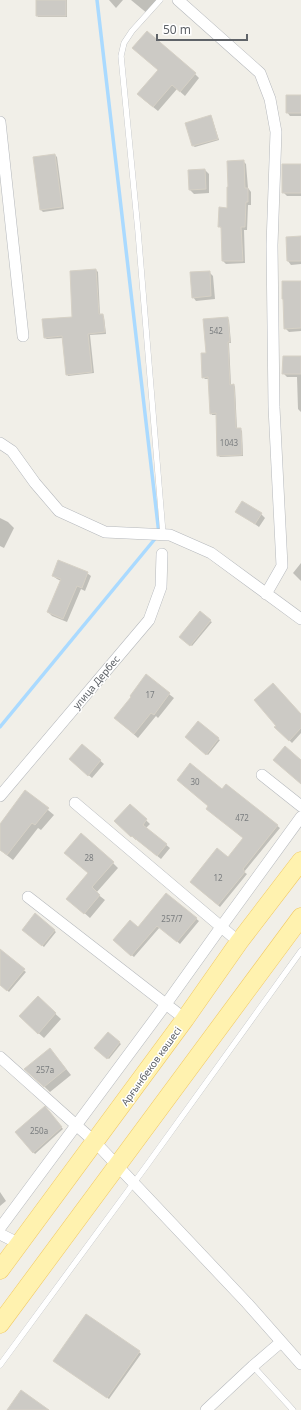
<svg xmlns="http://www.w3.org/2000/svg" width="301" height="1410" viewBox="0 0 301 1410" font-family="'Noto Sans',sans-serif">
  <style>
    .shadow { fill: #0003 }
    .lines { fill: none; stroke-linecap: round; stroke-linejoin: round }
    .stream { stroke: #aadaff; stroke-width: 3.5 }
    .building { fill: #cccac5; stroke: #d6d1c6 }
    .lane-casing { stroke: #b5b8bc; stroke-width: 6 }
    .street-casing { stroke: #b5b8bc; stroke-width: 12 }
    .primary-casing { stroke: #f2c960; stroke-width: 19 }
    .lane { stroke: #fff; stroke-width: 5.5 }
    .street { stroke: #fff; stroke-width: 11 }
    .primary { stroke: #fff2af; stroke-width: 18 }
    .labels { text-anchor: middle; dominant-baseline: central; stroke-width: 3; stroke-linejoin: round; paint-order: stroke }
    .number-label { font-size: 8px; fill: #7a7d7f }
    .street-label { font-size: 10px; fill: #5f6368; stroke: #fff }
  </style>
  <rect width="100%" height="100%" fill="#f1efe8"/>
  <path class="shadow" d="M37 0H67V17H38L37 15Z
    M109 0H123L116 8Z
    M131 0H160L148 14Z
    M195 74 199 78 185 96 177 89 158 111 143 99Z
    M301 96V116H290L287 112Z
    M211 116 212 118 219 140 195 147 193 146 187 123Z
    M55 155 57 157 64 209 43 212 41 210 34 158Z
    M243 161 246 164 248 188 251 192V205H248L247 230H244L245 263 226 264 223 261 222 229 219 226 228 209Z
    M301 165V196H287L283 192Z
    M205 170 209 174V193L194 194 190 190Z
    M301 237V264L291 265 288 261Z
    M96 270 98 272 100 315H103L104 317 106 334 90 335 94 373 68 376 67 374 63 338 47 339 45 338 74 318Z
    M209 272 213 276 215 299 196 301 193 297Z
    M301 282V331L289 332 285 328Z
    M227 318 229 320 231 343H229L231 385H234L235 387 237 429H240L242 431 243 456 220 457 218 455 217 415H212L211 413 209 379H205L203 377 207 354Z
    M301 357V412L298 409 297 377H287L283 373Z
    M237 512 261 514 265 518 259 527Z
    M0 518 8 522 14 528 4 548 0 546Z
    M301 563V581L293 573Z
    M87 573 91 576 85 591 81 589 67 622 52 616 48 612 61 581 57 579 53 576Z
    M210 621 212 622 192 646 182 638Z
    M146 676 174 698 158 718 156 716 138 738 115 718 132 697Z
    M301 715V733L292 743 276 727Z
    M186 737 218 739 220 740 208 755Z
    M82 745 104 764 92 778 74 763Z
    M227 785 280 828 244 872 247 874 220 907 193 884 228 859 244 838 210 806Z
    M25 791 54 815 41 830 38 828 13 860 0 850V825Z
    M130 805 150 824 146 828 170 848 161 859 136 839V840L119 825Z
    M113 863 118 868 96 893 105 900 90 918 73 903Z
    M166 894 199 921 180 944 160 927 134 957 116 942 138 928Z
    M35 915 56 932 44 947 23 930Z
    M0 952 26 972 9 992 0 984Z
    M38 998 61 1019 44 1038 26 1022Z
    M108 1033 121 1044 109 1059 96 1048Z
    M55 1055 71 1075 50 1092 26 1069Z
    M45 1108 63 1129 35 1154 16 1132Z
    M0 1192 6 1201 0 1206Z
    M139 1352 141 1354 109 1399 56 1362Z"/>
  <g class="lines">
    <path class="stream" d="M0 727 159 534 97 0"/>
  </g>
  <path class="building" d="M36 0H66V16H36Z
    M147 31 196 73 180 92 172 85 153 107 137 94 158 70 132 48Z
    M286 95H301V113H286Z
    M211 115 218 139 192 146 185 123Z
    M55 154 62 207 40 210 33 157Z
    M244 160 245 188H248V202H246L245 227H241L243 261H222L221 227H218L219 207 227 208V187H228L227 161Z
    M282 164H301V193H282Z
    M205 169 206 189 189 190 188 170Z
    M301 236V261H287L286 237Z
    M96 269 99 314H103L105 332 88 334 92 372 66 375 62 336 44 338 42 319 72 317 70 271Z
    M210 271 211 296 192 298 190 272Z
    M282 281H301V328L284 329 283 299H282Z
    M228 317 230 342H228L230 385 234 384 236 428H241L242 455 217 456 216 413 210 414 208 377 202 378 201 353H206L203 319Z
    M283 356H301V374H282Z
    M242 501 262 513 255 524 235 512Z
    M58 560 88 572 82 588 77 586 63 619 47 612 61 579 52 576Z
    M200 611 211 620 190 646 179 637Z
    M146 674 170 693 154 715 151 713 134 734 114 718 131 697 130 696Z
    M273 683 301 714V728L289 741 274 727 276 726 254 700Z
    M198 721 219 738 206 755 185 737Z
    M82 744 101 760 88 776 69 759Z
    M285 746 301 760V784L273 760Z
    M190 763 222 789 226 784 278 825 243 869 245 872 218 905 190 882 217 848 228 857 243 838 206 809 208 806 177 780Z
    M25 790 49 808 35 825 32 823 7 855 0 850V824Z
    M130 804 147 819 143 825 167 844 157 856 132 836 131 837 114 821Z
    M81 833 114 862 92 887 100 895 84 914 66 899 88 873 64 853Z
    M166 893 197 918 177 942 157 926 131 956 113 940 130 920 138 927Z
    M35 913 55 930 42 946 22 930Z
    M0 949 25 969 7 991 0 985Z
    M38 996 56 1013 38 1034 19 1016Z
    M108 1032 120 1042 107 1059 94 1048Z
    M50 1048 66 1069 44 1087 24 1069Z
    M45 1106 62 1127 33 1153 15 1132Z
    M86 1314 140 1351 107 1398 53 1361Z
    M21 1390 49 1410H7Z"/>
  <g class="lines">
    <g class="lane-casing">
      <path id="lane" d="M160 0 132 31 124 43 121 56 138 231 163 534
        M0 1365 147 1165 301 951
        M253 1366 293 1410"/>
    </g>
    <g class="street-casing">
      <path id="street" d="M178 0 260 73 270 99 276 132 272 245 274 407 282 566 266 594
        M0 122 23 336
        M0 443 12 451 35 483 59 511 105 532 170 535 211 553 301 619
        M262 775 301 806
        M0 796 149 620 161 587 162 554
        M75 803 239 942
        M28 897 185 1019
        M0 1057 95 1142 247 1303 301 1364
        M0 1228 166 1004 221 927 301 817
        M0 1234 20 1244
        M206 1410 253 1366 281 1342"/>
    </g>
    <g class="primary-casing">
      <path id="primary" d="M0 1270 185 1019 239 942 301 861
        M0 1324 301 917"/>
    </g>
    <use href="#lane" class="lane"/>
    <use href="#street" class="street"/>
    <use href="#primary" class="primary"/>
  </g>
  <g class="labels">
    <g class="number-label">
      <text x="216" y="330">542</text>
      <text x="229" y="442">1043</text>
      <text x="150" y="694">17</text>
      <text x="195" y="781">30</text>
      <text x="242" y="817">472</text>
      <text x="89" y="857">28</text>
      <text x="218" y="877">12</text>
      <text x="172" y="918">257/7</text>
      <text x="45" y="1069">257а</text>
      <text x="39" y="1130">250а</text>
    </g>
    <g class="street-label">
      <text transform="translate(96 682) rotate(-50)">улица Дербес</text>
      <text transform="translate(151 1066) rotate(-54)">Арғынбеков көшесі</text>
    </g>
  </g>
  <path d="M157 34v6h90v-6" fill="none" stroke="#5f6368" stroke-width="2"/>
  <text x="163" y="34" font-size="12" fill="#5f6368" stroke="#ffffff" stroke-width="3" paint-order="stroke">50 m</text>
</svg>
